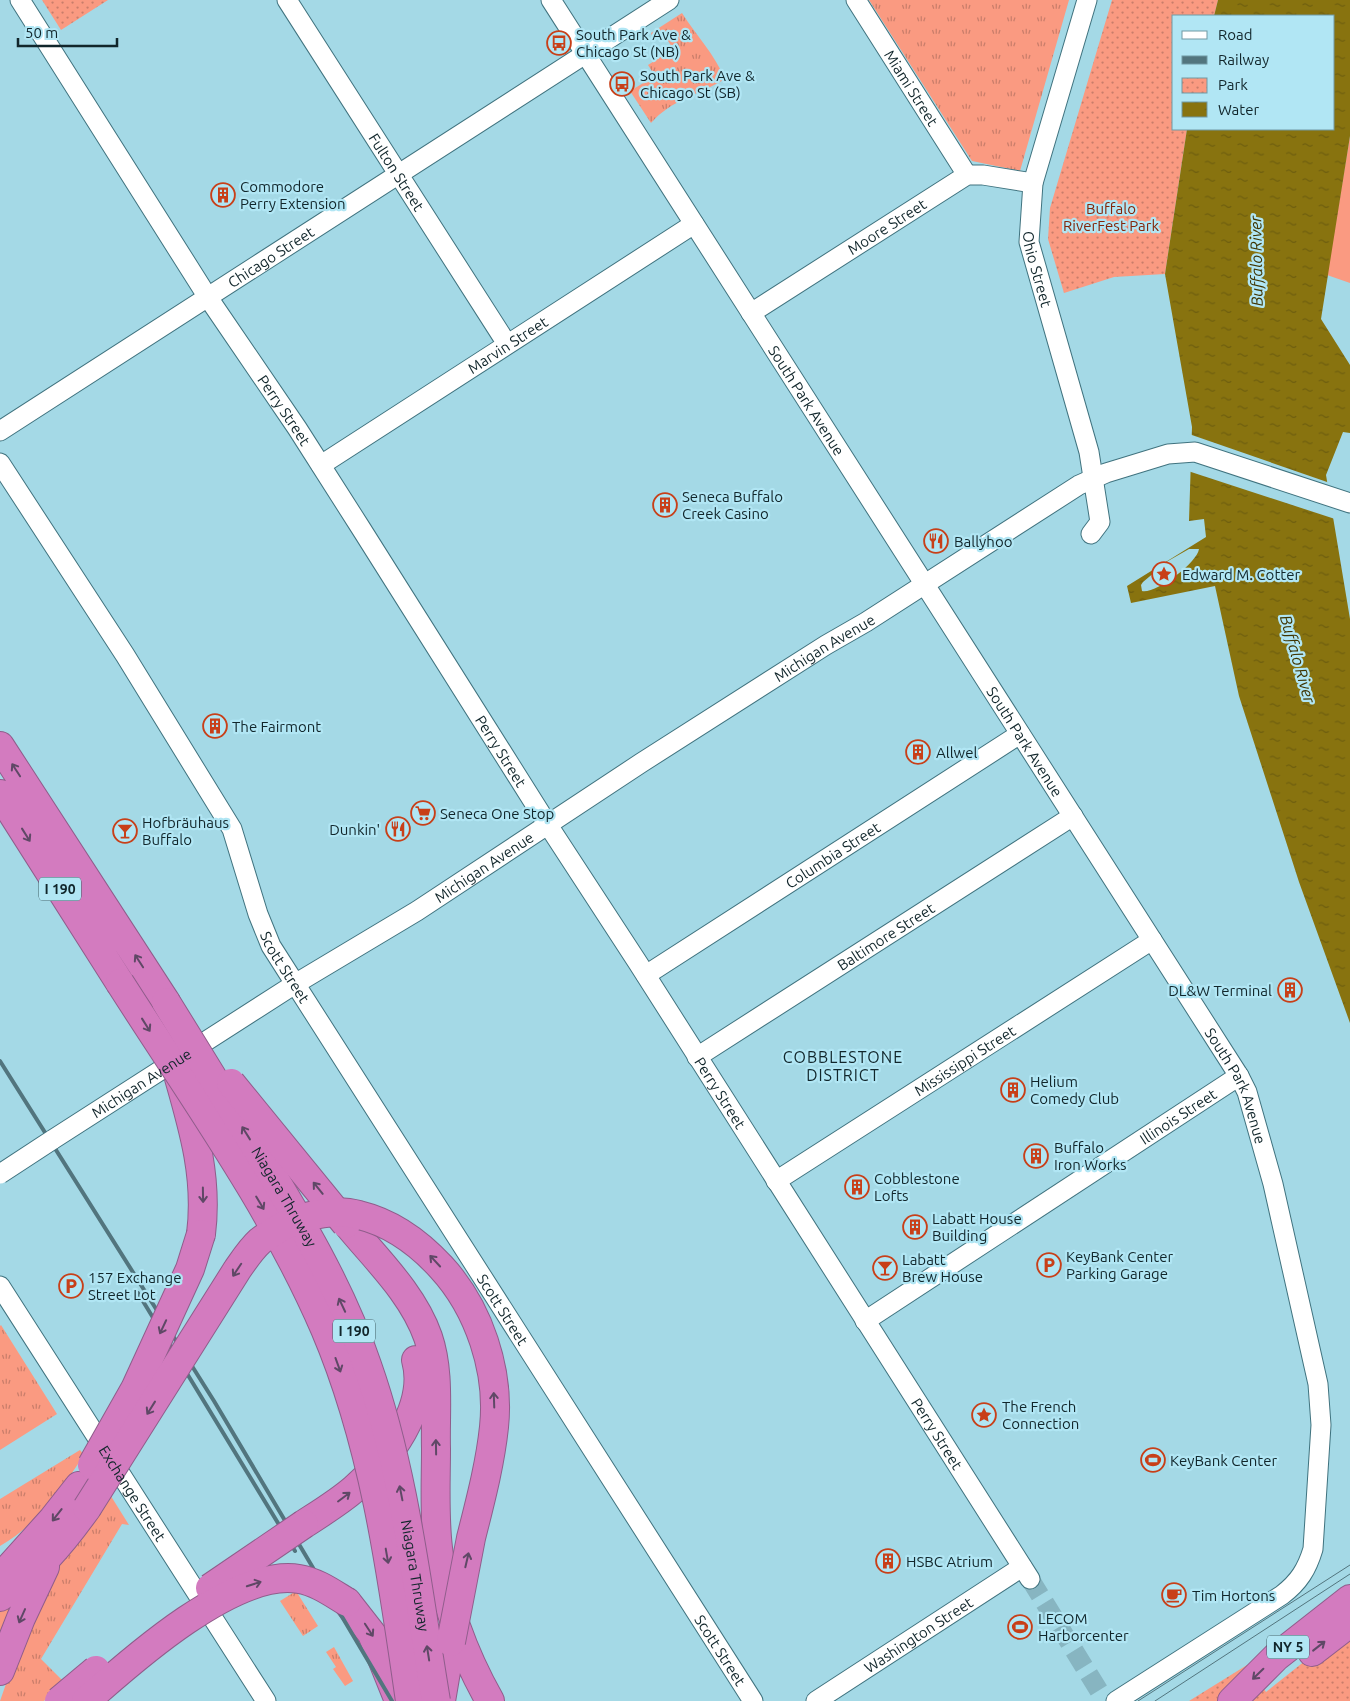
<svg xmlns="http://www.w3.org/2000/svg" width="1350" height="1701" viewBox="0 0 1350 1701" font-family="Ubuntu,sans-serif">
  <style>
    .grass { fill: url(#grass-tufts) }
    .park { fill: url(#park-dots) }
    .pitch { fill: #fa9a81 }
    .water { fill: url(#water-ripples); fill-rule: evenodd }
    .pier { fill: #a4d9e6 }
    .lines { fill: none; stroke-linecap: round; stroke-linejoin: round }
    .minor-tunnel { stroke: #87b5c1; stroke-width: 19; stroke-dasharray: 19 9; stroke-linecap: butt }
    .minor-casing { stroke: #40737f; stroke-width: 21 }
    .highway-casing { stroke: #8f5d8b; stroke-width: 30 }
    .minor { stroke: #fff; stroke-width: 19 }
    .highway { stroke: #d37bbf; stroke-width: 28 }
    .tram { stroke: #52757e; stroke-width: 1 }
    .rail { stroke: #52757e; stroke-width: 4 }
    .minor-bridge-casing { stroke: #40737f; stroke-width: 21; stroke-linecap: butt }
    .highway-bridge-casing { stroke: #8f5d8b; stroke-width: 30; stroke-linecap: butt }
    .minor-bridge { stroke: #fff; stroke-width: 19 }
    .highway-bridge { stroke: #d37bbf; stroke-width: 28 }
    .oneway { stroke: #5f4866 }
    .labels { text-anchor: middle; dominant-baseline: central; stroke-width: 4.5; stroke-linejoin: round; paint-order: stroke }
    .shield { fill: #b1e6f4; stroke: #416067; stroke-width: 1 }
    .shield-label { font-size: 14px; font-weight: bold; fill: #11262b }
    .poi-label { font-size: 15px; fill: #11262b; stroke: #b1e6f4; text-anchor: start }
    .street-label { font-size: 15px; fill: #11262b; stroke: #b1e6f4 }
    .park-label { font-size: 15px; fill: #842509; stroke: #b1e6f4 }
    .water-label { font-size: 16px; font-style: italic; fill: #3f3400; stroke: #b1e6f4 }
    .neighbourhood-label { font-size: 16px; letter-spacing: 1px; fill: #11262b; stroke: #b1e6f4 }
  </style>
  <defs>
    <pattern id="grass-tufts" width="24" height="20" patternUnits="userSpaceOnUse" patternTransform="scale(1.25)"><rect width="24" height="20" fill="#fa9a81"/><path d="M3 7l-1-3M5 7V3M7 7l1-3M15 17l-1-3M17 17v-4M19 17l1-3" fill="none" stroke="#c97d6a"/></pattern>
    <pattern id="park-dots" width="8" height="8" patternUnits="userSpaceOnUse" patternTransform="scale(1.25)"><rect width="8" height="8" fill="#fa9a81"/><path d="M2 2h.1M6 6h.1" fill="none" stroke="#c97d6a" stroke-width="1.8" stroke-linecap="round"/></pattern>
    <pattern id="water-ripples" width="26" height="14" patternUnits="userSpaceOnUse" patternTransform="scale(1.25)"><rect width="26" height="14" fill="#88730f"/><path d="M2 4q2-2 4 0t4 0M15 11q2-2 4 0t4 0" fill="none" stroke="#6e5e0f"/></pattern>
  </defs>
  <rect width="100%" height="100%" fill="#a4d9e6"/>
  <path class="grass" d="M869 0H1069L1020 171 972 161Z
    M682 13C696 35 715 55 725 79 700 94 671 100 651 123L630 91 655 76 648 65 673 49 662 31 652 36 651 33Z
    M1 1325 57 1414 0 1450V1326Z
    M80 1450 84 1455C60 1491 38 1524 0 1546V1499Z
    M109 1493 129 1525 122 1524 41 1659 63 1681 44 1701H0L31 1612 53 1566Z
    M296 1591 318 1626 303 1636 280 1601Z
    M6 1604 12 1610 0 1642V1609Z
    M334 1647 353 1681 345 1686 333 1669 336 1667 326 1652Z"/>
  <path class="park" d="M42 0H108L61 30Z
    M1112 0H1218L1214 16H1174V129H1187L1165 274 1114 277 1064 293 1048 239 1050 208Z
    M1350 1625V1701H1189L1247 1665 1266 1692Z"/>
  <path class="pitch" d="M1350 136V283L1327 275Z"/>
  <path class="water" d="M1218 0H1350V136L1321 319 1350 365V433L1343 432 1326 475 1350 619V1023L1299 882 1239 696 1215 586 1131 603 1127 586 1206 537 1204 519 1189 521 1192 427 1165 274 1187 129H1334V16H1214ZM1189 549H1199C1197 563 1156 594 1142 591L1141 585 1143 582 1168 561Z"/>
  <path class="pier" d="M1189 434 1330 483 1335 519 1188 471Z"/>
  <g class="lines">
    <path class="minor-tunnel" d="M1030 1579 1101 1694"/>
    <g class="minor-casing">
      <g id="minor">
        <path id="s1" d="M20 0 207 296 297 428 362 530 548 825 638 963 1030 1579"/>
        <path id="s2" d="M287 0 507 344"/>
        <path id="s3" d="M551 0 1239 1076 1247 1092 1273 1184 1318 1384 1321 1425 1313 1549C1307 1569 1299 1582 1282 1595L1116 1701"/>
        <path id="s4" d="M856 0 967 175"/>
        <path id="s5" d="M1087 0 1033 183 1029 242 1089 452 1100 522 1091 534"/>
        <path id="s6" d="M751 313 967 175H983L1033 183"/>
        <path id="s7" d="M0 431 669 0"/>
        <path id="s8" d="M0 463 125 655 232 829 258 914 271 946 753 1701"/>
        <path id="s9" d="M321 465 694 224"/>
        <path id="s10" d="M646 975 1020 734"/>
        <path id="s11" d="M697 1057 1073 816"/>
        <path id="s12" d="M52 1140 295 984 417 911 641 763 826 645 866 622 1079 485 1106 473 1168 454 1195 452 1350 503"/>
        <path id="s13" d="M776 1181 1152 940"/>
        <path id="s14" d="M0 1286 266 1701"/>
        <path id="s15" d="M865 1321 1239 1076"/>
        <path id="s16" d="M816 1701 1022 1567"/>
      </g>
    </g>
    <g class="highway-casing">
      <path id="highway" d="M0 746 166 1002
        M0 794 120 983
        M179 1078C194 1130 208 1179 201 1234
        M349 1226C377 1260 413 1294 428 1337 440 1372 435 1412 436 1449 436 1482 434 1515 438 1548 443 1600 464 1655 490 1701
        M304 1524C321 1513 339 1502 354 1489 388 1460 429 1407 416 1360
        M0 1578 53 1519 79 1486
        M0 1597C37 1573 62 1543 87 1508
        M347 1602 372 1634 399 1701
        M1312 1652 1350 1623
        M0 1671 21 1618 45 1567
        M441 1701 451 1642
        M1232 1701 1276 1657 1350 1599"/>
    </g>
    <use href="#minor" class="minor"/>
    <use href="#highway" class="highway"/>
    <path class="tram" d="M1138 1701 1350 1565
      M1155 1701 1350 1574"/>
    <path class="rail" d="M0 1061 214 1401 392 1701
      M138 1293 295 1551"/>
    <g class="minor-bridge-casing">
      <path id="minor-bridge" d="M0 1174 52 1140"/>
    </g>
    <g class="highway-bridge-casing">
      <g id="highway-bridge">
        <path d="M120 983C192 1096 272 1206 325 1329 375 1446 392 1576 410 1701"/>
        <path id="s17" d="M166 1002C196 1051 226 1100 256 1148 298 1217 341 1288 367 1365 405 1473 417 1588 436 1701"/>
        <path d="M231 1083 346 1224"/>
        <path d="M92 1465 135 1389 190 1269 201 1234"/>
        <path d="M87 1508 237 1270C244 1260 251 1249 260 1241 287 1220 326 1206 359 1215 392 1223 418 1242 441 1267 479 1308 500 1371 494 1427 490 1465 480 1502 471 1538 464 1573 458 1607 451 1642"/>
        <path d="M210 1588 304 1524"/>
        <path d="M59 1701 96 1670"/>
        <path d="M86 1701C132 1660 235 1568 299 1579 317 1582 332 1593 347 1602"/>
      </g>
    </g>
    <use href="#minor-bridge" class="minor-bridge"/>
    <use href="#highway-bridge" class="highway-bridge"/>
  </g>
  <defs><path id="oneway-shaft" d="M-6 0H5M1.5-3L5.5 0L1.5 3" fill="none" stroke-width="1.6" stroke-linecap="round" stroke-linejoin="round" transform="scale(1.25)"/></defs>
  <g class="oneway">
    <use href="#oneway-shaft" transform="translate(16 770) rotate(-123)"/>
    <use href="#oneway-shaft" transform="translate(26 835) rotate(58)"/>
    <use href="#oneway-shaft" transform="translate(139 961) rotate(-123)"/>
    <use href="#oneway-shaft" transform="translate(146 1025) rotate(58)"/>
    <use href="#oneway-shaft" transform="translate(246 1133) rotate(-122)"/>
    <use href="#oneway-shaft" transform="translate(318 1188) rotate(-129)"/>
    <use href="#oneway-shaft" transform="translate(203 1195) rotate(89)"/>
    <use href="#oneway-shaft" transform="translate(260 1203) rotate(59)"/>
    <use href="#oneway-shaft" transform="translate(435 1261) rotate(-133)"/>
    <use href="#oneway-shaft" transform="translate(237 1270) rotate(124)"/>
    <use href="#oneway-shaft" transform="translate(342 1305) rotate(-115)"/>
    <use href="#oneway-shaft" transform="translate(163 1327) rotate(115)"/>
    <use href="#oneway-shaft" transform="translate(338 1365) rotate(70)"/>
    <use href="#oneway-shaft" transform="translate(494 1400) rotate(-92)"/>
    <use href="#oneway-shaft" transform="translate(151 1408) rotate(122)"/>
    <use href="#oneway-shaft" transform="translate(436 1447) rotate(-91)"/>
    <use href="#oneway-shaft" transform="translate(401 1493) rotate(-101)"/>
    <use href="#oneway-shaft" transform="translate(344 1497) rotate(-37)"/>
    <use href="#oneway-shaft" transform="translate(57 1515) rotate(128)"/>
    <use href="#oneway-shaft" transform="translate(387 1556) rotate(80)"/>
    <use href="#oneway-shaft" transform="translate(467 1560) rotate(-77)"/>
    <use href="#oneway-shaft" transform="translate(254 1584) rotate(-18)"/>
    <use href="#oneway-shaft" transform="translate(22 1616) rotate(114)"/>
    <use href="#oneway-shaft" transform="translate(369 1630) rotate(57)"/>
    <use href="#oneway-shaft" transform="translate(1319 1646) rotate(-38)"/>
    <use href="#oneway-shaft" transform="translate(428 1653) rotate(-99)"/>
    <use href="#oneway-shaft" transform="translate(1258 1674) rotate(136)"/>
  </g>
  <defs>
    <g id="bus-ring" transform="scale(1.25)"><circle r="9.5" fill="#b1e6f4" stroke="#c83f18" stroke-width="1.5"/><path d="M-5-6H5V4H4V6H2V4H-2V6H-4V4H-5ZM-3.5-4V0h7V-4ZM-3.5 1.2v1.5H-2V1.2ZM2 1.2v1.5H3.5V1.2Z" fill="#c83f18"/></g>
    <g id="building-ring" transform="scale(1.25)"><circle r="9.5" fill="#b1e6f4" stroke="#c83f18" stroke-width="1.5"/><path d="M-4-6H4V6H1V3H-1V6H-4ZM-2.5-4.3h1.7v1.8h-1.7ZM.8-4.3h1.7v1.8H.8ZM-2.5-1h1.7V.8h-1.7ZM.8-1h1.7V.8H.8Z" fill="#c83f18"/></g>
    <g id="restaurant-ring" transform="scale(1.25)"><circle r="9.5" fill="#b1e6f4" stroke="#c83f18" stroke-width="1.5"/><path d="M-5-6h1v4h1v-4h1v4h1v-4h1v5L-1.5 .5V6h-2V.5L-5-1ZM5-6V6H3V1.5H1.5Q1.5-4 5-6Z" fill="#c83f18"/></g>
    <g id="sight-ring" transform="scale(1.25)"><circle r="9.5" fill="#b1e6f4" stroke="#c83f18" stroke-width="1.5"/><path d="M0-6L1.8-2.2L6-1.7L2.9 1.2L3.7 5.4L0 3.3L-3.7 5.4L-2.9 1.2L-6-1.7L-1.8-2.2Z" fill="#c83f18"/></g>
    <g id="supermarket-ring" transform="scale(1.25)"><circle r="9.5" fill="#b1e6f4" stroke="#c83f18" stroke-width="1.5"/><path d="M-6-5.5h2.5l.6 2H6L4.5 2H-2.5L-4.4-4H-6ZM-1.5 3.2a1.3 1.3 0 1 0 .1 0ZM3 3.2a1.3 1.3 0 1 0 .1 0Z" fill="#c83f18"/></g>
    <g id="bar-ring" transform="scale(1.25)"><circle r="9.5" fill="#b1e6f4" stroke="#c83f18" stroke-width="1.5"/><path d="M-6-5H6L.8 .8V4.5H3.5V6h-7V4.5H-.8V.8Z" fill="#c83f18"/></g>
    <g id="parking-ring" transform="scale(1.25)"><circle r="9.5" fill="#b1e6f4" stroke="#c83f18" stroke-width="1.5"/><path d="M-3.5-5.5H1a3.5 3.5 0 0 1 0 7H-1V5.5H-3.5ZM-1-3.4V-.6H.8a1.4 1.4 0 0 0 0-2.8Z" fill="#c83f18"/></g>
    <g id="stadium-ring" transform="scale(1.25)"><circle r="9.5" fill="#b1e6f4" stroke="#c83f18" stroke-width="1.5"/><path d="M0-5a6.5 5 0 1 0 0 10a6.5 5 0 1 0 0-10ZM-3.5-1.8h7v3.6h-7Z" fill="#c83f18"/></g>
    <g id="cafe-ring" transform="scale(1.25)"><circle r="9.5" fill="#b1e6f4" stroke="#c83f18" stroke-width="1.5"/><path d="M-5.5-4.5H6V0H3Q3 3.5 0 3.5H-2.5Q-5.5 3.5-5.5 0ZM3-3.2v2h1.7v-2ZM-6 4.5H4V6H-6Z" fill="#c83f18"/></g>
  </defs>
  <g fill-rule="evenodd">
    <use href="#bus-ring" x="559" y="43"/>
    <use href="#bus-ring" x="622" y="84"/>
    <use href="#building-ring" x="223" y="195"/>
    <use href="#building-ring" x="665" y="505"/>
    <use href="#restaurant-ring" x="936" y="541"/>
    <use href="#sight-ring" x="1164" y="574"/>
    <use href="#building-ring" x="215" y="726"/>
    <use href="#building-ring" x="918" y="752"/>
    <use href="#supermarket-ring" x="423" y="813"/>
    <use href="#restaurant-ring" x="398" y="829"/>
    <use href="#bar-ring" x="125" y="831"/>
    <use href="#building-ring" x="1290" y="990"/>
    <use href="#building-ring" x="1013" y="1090"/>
    <use href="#building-ring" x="1036" y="1156"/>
    <use href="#building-ring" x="857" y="1187"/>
    <use href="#building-ring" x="915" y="1227"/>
    <use href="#parking-ring" x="1049" y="1265"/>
    <use href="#bar-ring" x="885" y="1268"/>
    <use href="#parking-ring" x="71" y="1286"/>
    <use href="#sight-ring" x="984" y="1415"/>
    <use href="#stadium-ring" x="1153" y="1460"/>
    <use href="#building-ring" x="888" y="1561"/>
    <use href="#cafe-ring" x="1174" y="1595"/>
    <use href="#stadium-ring" x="1020" y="1627"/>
  </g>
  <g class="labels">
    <g class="shield">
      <rect x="39" y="877.5" width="42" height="23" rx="4"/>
      <rect x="333" y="1319.5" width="42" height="23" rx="4"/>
      <rect x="1267" y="1635.5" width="42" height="23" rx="4"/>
    </g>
    <g class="shield-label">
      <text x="60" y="889">I 190</text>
      <text x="354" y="1331">I 190</text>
      <text x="1288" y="1647">NY 5</text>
    </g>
    <g class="poi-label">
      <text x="576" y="34">South Park Ave &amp;<tspan x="576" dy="17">Chicago St (NB)</tspan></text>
      <text x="640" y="75">South Park Ave &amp;<tspan x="640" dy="17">Chicago St (SB)</tspan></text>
      <text x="240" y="186">Commodore<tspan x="240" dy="17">Perry Extension</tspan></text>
      <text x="682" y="496">Seneca Buffalo<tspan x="682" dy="17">Creek Casino</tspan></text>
      <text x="954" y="541">Ballyhoo</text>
      <text x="1182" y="574">Edward M. Cotter</text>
      <text x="232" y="726">The Fairmont</text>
      <text x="936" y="752">Allwel</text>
      <text x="440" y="813">Seneca One Stop</text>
      <text x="142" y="822">Hofbräuhaus<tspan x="142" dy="17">Buffalo</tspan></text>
      <text x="380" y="829" text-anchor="end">Dunkin'</text>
      <text x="1272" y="990" text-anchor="end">DL&amp;W Terminal</text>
      <text x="1030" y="1081">Helium<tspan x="1030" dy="17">Comedy Club</tspan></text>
      <text x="1054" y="1147">Buffalo<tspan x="1054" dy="17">Iron Works</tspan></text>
      <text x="874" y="1178">Cobblestone<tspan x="874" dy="17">Lofts</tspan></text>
      <text x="932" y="1218">Labatt House<tspan x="932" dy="17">Building</tspan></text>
      <text x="1066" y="1256">KeyBank Center<tspan x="1066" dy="17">Parking Garage</tspan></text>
      <text x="902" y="1259">Labatt<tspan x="902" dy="17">Brew House</tspan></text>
      <text x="88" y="1277">157 Exchange<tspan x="88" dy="17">Street Lot</tspan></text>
      <text x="1002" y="1406">The French<tspan x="1002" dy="17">Connection</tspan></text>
      <text x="1170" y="1460">KeyBank Center</text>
      <text x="906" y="1561">HSBC Atrium</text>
      <text x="1192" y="1595">Tim Hortons</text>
      <text x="1038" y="1618">LECOM<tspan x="1038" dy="17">Harborcenter</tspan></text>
    </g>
    <g class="street-label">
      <text stroke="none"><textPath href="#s4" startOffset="104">Miami Street</textPath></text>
      <text stroke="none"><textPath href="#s2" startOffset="204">Fulton Street</textPath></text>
      <text stroke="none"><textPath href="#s6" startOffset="161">Moore Street</textPath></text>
      <text stroke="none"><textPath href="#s7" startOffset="322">Chicago Street</textPath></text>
      <text stroke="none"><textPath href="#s5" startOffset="278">Ohio Street</textPath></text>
      <text stroke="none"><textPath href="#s9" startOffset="222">Marvin Street</textPath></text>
      <text stroke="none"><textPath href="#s3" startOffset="475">South Park Avenue</textPath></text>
      <text stroke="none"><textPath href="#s1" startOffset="488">Perry Street</textPath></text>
      <text stroke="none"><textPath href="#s12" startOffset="916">Michigan Avenue</textPath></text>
      <text stroke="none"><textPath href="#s3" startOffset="880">South Park Avenue</textPath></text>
      <text stroke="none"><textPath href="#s1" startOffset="892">Perry Street</textPath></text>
      <text stroke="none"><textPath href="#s10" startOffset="222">Columbia Street</textPath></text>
      <text stroke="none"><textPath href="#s12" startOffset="511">Michigan Avenue</textPath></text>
      <text stroke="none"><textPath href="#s11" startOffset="224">Baltimore Street</textPath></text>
      <text stroke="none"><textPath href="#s8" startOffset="582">Scott Street</textPath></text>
      <text stroke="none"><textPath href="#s13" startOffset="224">Mississippi Street</textPath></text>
      <text stroke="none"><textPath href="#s12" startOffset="106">Michigan Avenue</textPath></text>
      <text stroke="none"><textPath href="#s3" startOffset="1285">South Park Avenue</textPath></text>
      <text stroke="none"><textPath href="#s1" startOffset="1298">Perry Street</textPath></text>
      <text stroke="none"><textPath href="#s15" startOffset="374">Illinois Street</textPath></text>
      <text stroke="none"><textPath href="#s17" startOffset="228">Niagara Thruway</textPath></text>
      <text stroke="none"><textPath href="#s8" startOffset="988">Scott Street</textPath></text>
      <text stroke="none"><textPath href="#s1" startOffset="1702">Perry Street</textPath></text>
      <text stroke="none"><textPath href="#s14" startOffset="246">Exchange Street</textPath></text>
      <text stroke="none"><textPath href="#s17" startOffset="632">Niagara Thruway</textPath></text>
      <text stroke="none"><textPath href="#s16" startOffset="122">Washington Street</textPath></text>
      <text stroke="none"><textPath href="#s8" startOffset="1392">Scott Street</textPath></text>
    </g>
    <g class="park-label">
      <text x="1111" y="208">Buffalo<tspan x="1111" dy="17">RiverFest Park</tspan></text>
    </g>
    <g class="water-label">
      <text transform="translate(1256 261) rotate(-91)">Buffalo River</text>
      <text transform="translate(1298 659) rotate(74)">Buffalo River</text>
    </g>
    <g class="neighbourhood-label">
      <text x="843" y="1057">COBBLESTONE<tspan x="843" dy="18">DISTRICT</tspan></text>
    </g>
  </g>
  <rect x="1172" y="15" width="162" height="115" fill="#b1e6f4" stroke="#7199a4"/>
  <rect x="1182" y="31" width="25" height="8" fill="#ffffff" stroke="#7199a4"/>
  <text x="1218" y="40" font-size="15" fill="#11262b">Road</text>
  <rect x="1182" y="56" width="25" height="8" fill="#52757e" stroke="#7199a4"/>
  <text x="1218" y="65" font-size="15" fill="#11262b">Railway</text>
  <rect x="1182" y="78" width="25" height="15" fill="url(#park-dots)" stroke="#7199a4"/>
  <text x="1218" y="90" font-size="15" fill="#11262b">Park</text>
  <rect x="1182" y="102" width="25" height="15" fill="url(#water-ripples)" stroke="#7199a4"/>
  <text x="1218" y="115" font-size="15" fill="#11262b">Water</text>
  <path d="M18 38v8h99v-8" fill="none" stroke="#11262b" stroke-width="2.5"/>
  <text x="25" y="38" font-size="15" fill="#11262b" stroke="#b1e6f4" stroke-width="4" paint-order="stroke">50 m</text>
</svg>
